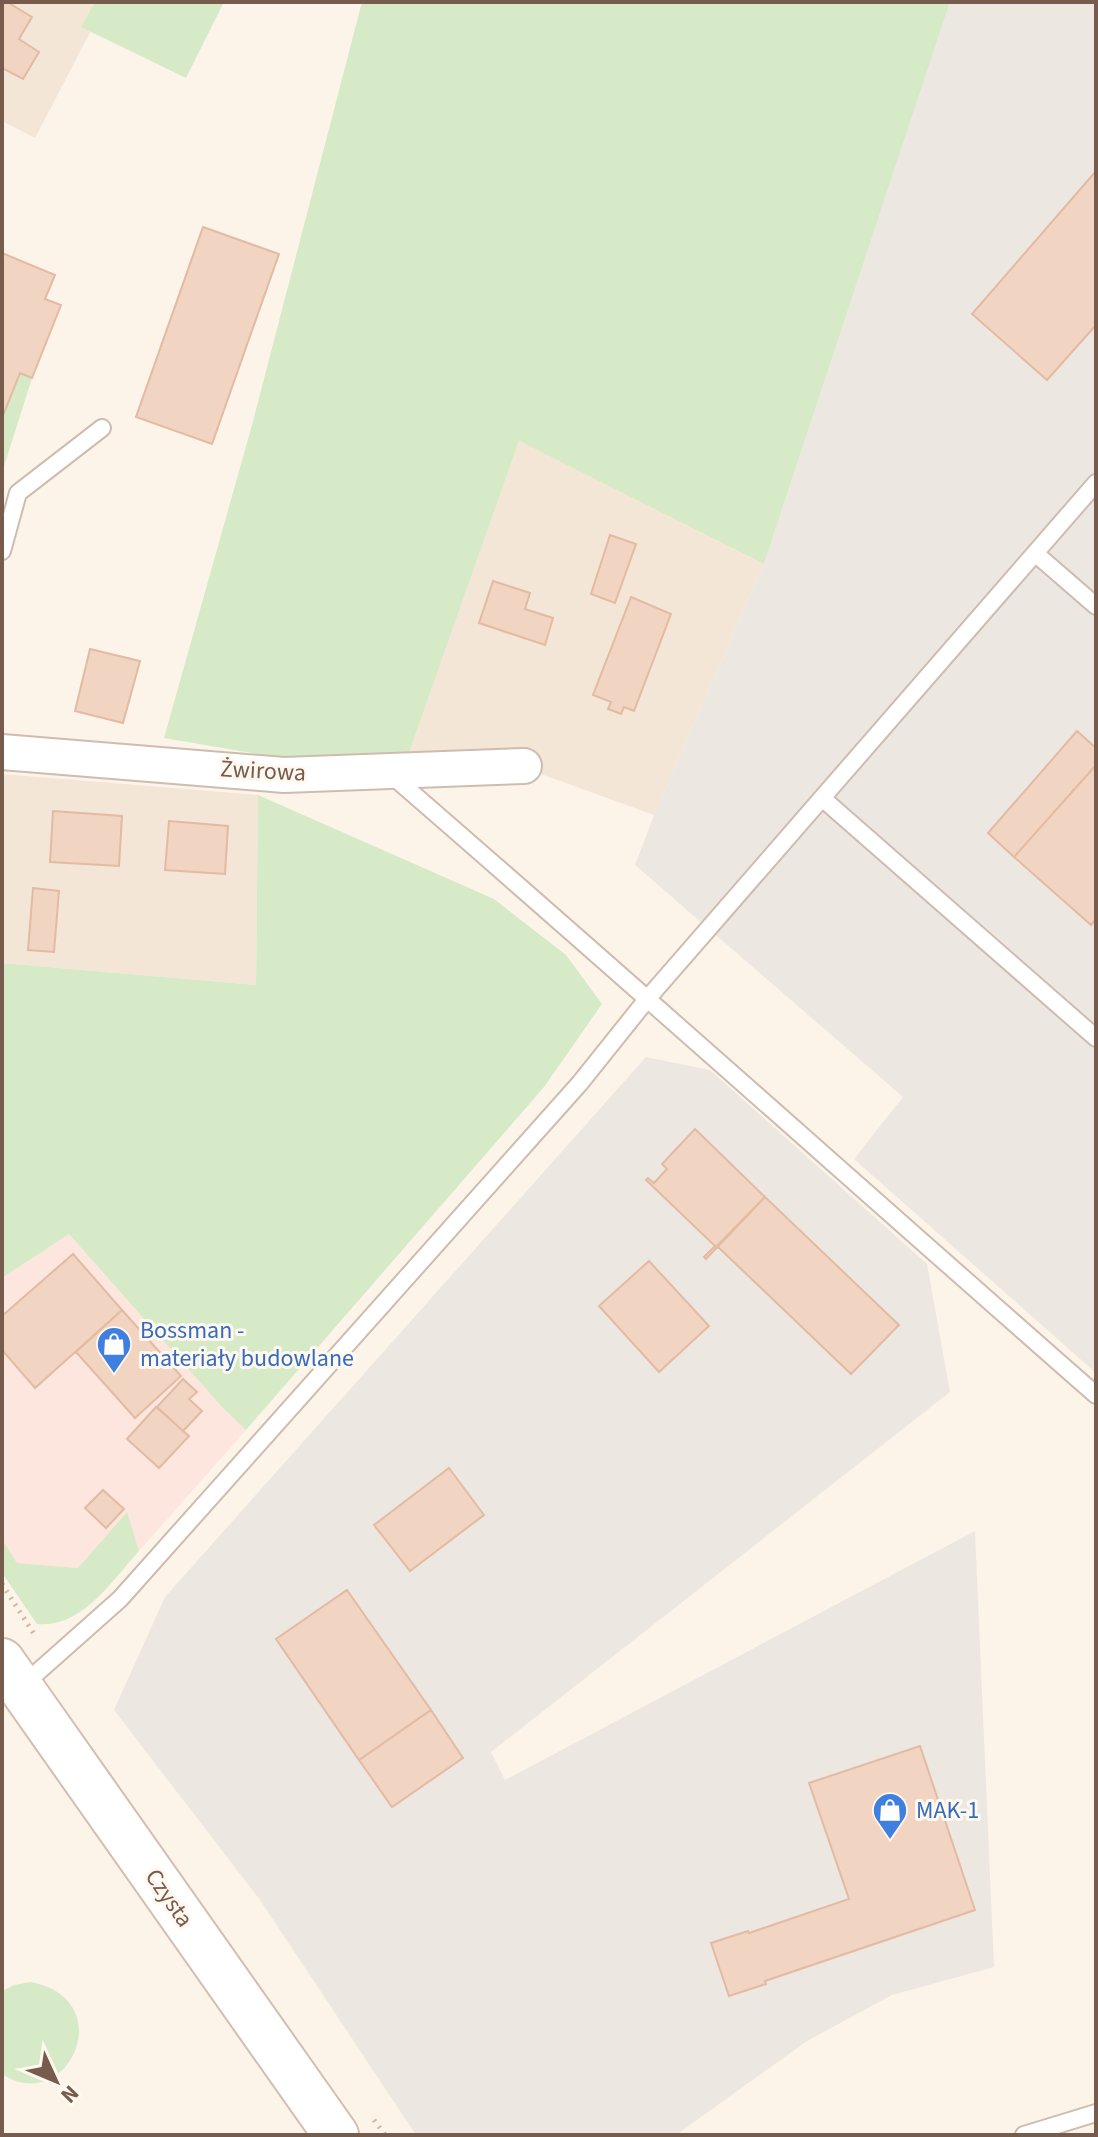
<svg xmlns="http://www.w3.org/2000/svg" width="1098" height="2137" viewBox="0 0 1098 2137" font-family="'Source Sans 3',sans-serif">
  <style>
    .residential { fill: #f4e6d7 }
    .commercial { fill: #fce6dd }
    .industrial { fill: #ede7e2 }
    .green { fill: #d6eac7 }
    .building { fill: #f1d4c1; stroke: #e3baa2; stroke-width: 2 }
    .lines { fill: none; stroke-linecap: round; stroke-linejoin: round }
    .service-casing { stroke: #cebcaf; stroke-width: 20 }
    .minor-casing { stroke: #cebcaf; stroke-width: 38 }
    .secondary-casing { stroke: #d4beaf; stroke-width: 48 }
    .path { stroke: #d7b7a4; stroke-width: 5; stroke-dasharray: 2 6; stroke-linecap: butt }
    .service { stroke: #fff; stroke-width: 16 }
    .minor { stroke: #fff; stroke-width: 34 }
    .secondary { stroke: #fff; stroke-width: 44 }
    .labels { text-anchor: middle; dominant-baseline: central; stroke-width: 6; stroke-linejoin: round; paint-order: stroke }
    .street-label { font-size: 24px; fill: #775b4d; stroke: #fff8ef }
    .shop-label { font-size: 24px; fill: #366cbe; stroke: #fff8ef; text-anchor: start }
  </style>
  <rect width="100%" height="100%" fill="#fcf4e9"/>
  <path class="residential" d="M2 2H106L35 138 2 121Z
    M519 441 764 564 654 815 527 769 409 753Z
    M2 774 258 795 256 985 2 963Z"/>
  <path class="commercial" d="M69 1234 221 1406 246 1430 139 1551 127 1513 78 1568 17 1563 2 1539V1278Z"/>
  <path class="industrial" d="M950 2H1096V1373L854 1159 903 1097 635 865 654 815 764 564Z
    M646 1057 710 1070 927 1264 950 1392 491 1752 505 1780 975 1531 994 1967 892 1995 807 2041 676 2135H416L260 1900 114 1710 165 1597Z"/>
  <path class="green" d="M95 2H224L186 78 81 27Z
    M362 2H950L764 564 519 441 409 753 275 757 164 738 252 425Z
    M20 373 32 378 2 473V418Z
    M258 795 494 899 566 955 602 1004 544 1087 246 1430 221 1406 69 1234 2 1278V963L256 985Z
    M127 1512 139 1551C113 1580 81 1629 37 1624L2 1573V1539L17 1563 78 1568Z
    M31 1982C122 2000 67 2117 2 2074V1991L14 1985Z"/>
  <path class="building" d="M2 2H7L32 17 19 39 39 52 23 79 2 68Z
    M1096 171V325L1047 380 972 314Z
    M203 227 279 254 212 444 136 417Z
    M2 253 55 275 45 299 61 305 32 378 20 373 2 418Z
    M610 535 636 544 615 603 591 594Z
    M493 581 530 593 525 609 553 618 545 645 479 623Z
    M631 597 671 614 634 711 624 707 621 714 608 709 611 702 593 695Z
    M90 649 140 661 123 723 75 711Z
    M1077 731 1096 748V765L1014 857 988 833Z
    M1096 765V919L1091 925 1014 857Z
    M53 811 122 816 119 866 50 862Z
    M169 821 228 826 225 874 165 870Z
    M33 888 59 891 54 952 28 950Z
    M695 1129 765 1197 706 1259 704 1257 715 1246 646 1180 648 1178 654 1183 667 1169 662 1164Z
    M765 1197 899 1325 851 1374 717 1246Z
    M73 1254 122 1310 35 1388 2 1350V1316Z
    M649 1261 709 1326 659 1372 599 1306Z
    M122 1310 181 1376 135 1418 76 1352Z
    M183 1379 197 1392 189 1399 202 1411 183 1431 157 1407Z
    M156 1407 189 1436 159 1468 127 1439Z
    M449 1468 484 1515 410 1571 374 1525Z
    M103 1490 124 1509 106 1528 85 1508Z
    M347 1590 431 1710 359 1760 276 1639Z
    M431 1710 463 1758 392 1807 359 1760Z
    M920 1746 975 1910 765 1981 766 1984 729 1996 711 1943 748 1931 749 1933 849 1899 809 1783Z"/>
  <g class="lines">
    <g class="service-casing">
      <path id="service" d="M2 551 18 493 102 428
        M1036 554 1096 606
        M389 773C626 978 860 1188 1096 1395
        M822 798 1096 1038
        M22 1686 120 1599 580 1083 648 998 1096 483
        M1024 2135 1096 2113"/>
    </g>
    <g class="minor-casing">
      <path id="minor" d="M2 752 284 775 524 766"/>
    </g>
    <g class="secondary-casing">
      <path id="secondary" d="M2 1661 336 2135"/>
    </g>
    <path class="path" d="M2 1584 34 1634
      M374 2120 385 2135"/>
    <use href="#service" class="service"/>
    <use href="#minor" class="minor"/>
    <use href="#secondary" class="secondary"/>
  </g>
  <defs>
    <g id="shop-pin" transform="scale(1.8)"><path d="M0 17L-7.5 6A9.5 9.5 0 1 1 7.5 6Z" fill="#3f7fe0" stroke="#fff8ef"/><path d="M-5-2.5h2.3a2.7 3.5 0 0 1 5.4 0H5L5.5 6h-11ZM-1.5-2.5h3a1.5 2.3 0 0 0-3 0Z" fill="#fff"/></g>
  </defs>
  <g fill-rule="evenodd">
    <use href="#shop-pin" x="114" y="1344"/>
    <use href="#shop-pin" x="890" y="1810"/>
  </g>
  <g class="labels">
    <g class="street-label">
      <text transform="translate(263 771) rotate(3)">Żwirowa</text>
      <text transform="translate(169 1898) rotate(55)">Czysta</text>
    </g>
    <g class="shop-label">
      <text x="140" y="1330">Bossman -<tspan x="140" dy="28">materiały budowlane</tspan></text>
      <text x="916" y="1810">MAK-1</text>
    </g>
  </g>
  <rect width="1098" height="2137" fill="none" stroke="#775b4d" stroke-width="8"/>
  <g transform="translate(56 2081) rotate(134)" stroke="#fff8ef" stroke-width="6" paint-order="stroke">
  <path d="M0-6L14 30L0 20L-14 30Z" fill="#775b4d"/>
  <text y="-12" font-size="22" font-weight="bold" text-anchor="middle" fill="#775b4d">N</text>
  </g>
</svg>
